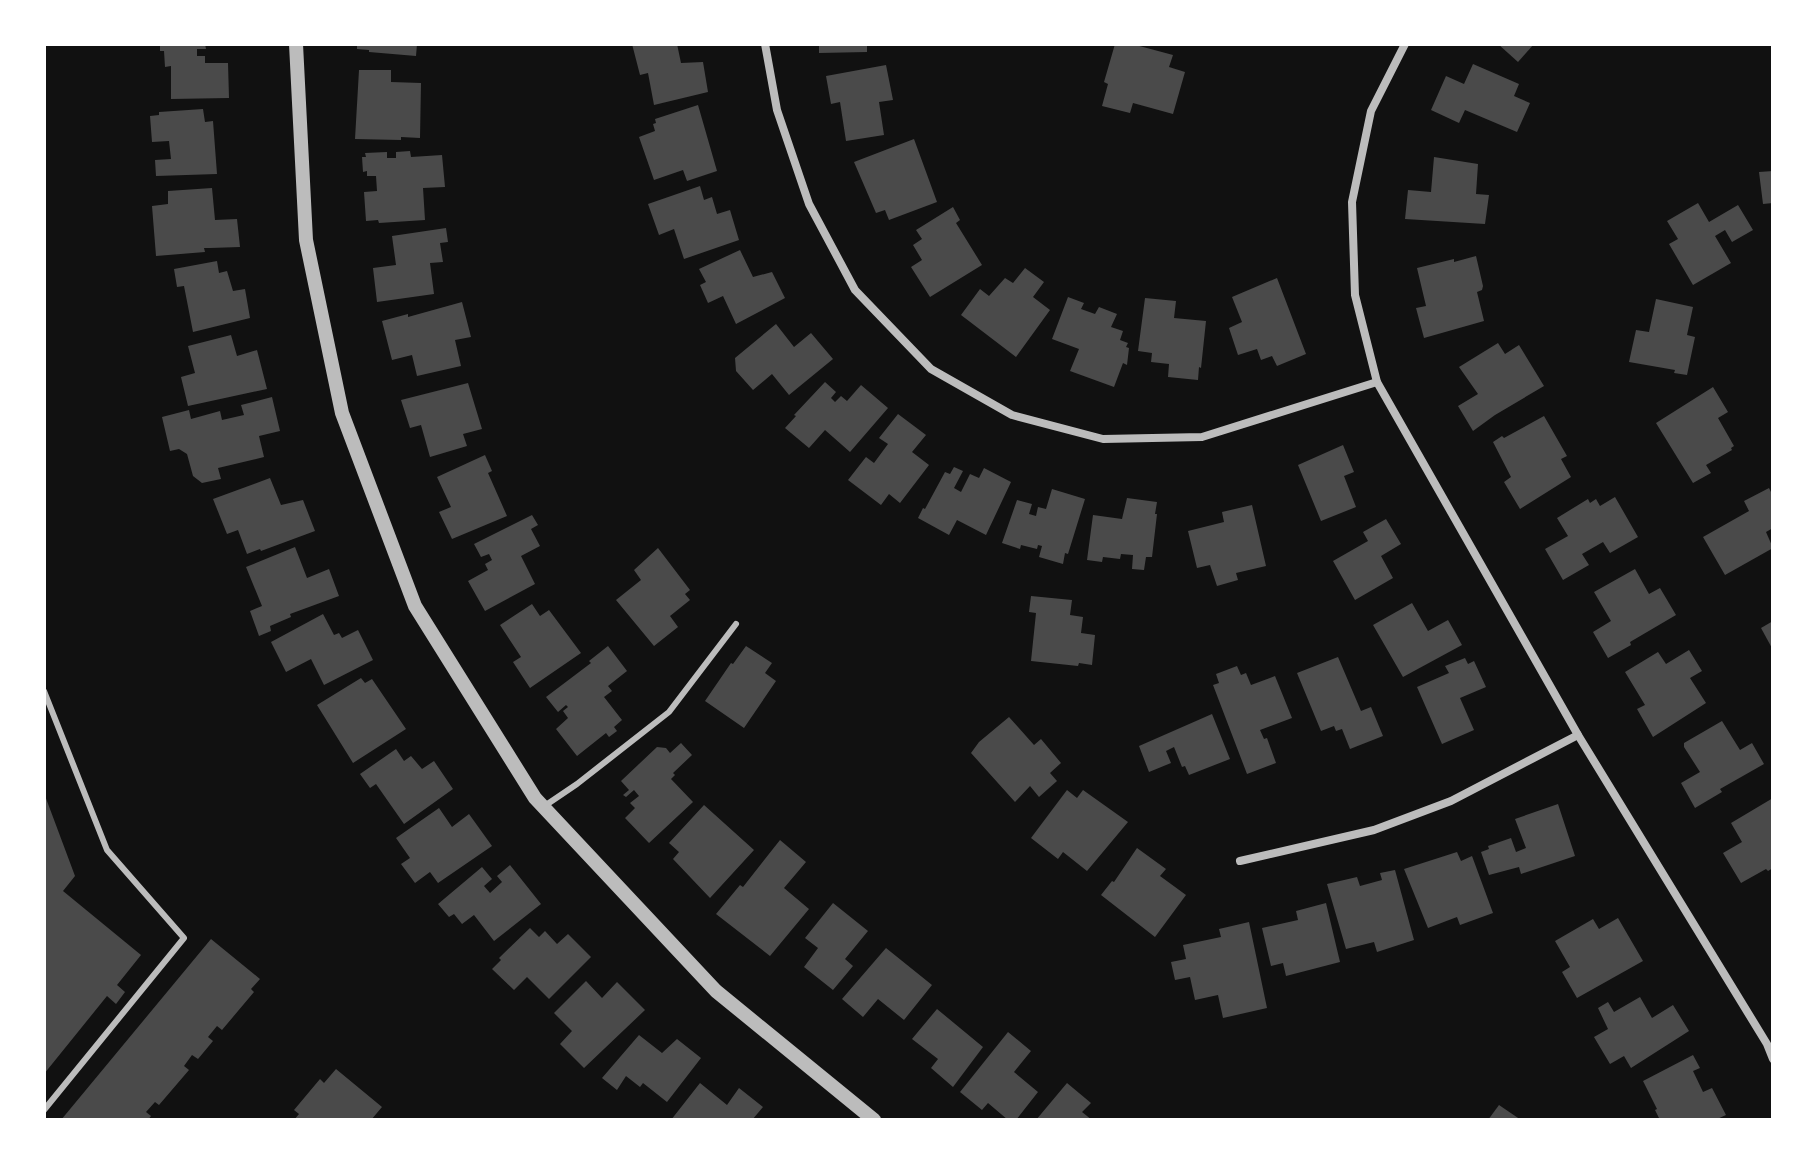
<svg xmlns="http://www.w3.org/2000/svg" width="1817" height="1164" viewBox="0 0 1817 1164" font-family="Merriweather,serif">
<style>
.building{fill:#4a4a4a}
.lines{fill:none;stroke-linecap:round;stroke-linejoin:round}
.service{stroke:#bcbcbc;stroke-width:6}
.minor{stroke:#bcbcbc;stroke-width:8}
.tertiary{stroke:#bcbcbc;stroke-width:14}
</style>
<rect width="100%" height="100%" fill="#111"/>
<g class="building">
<polygon points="160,44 205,44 206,49 197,49 197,56 205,56 205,63 228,63 229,98 171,99 171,66 165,67 164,51 160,51"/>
<polygon points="357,44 417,44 416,56 369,52 369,50 357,49"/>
<polygon points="632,44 677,44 681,63 703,62 708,92 654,105 648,73 640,75"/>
<polygon points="819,44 867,44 867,52 819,53"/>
<polygon points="1115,44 1132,44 1173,55 1169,67 1185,72 1173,114 1133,103 1130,113 1102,106 1108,84 1104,82"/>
<polygon points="1498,44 1534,44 1518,62"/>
<polygon points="1473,64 1519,84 1514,96 1530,103 1517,132 1465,110 1459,123 1431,110 1446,76 1464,84"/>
<polygon points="886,65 893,100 879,102 884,135 846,141 840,102 831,104 826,76"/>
<polygon points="359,70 391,70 391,82 421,83 420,138 401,137 401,140 355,139"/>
<polygon points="698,105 717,171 687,181 683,170 654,180 639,137 655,131 653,124 656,123 655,119"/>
<polygon points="203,109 205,122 213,121 217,174 156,176 155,160 171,159 169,141 152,142 150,116 159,115 159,112"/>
<polygon points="914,139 937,202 889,220 885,210 876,213 854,162"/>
<polygon points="410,151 411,157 442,155 445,187 423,188 425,220 379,223 378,220 366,221 364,192 377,191 376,176 367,176 367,171 363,172 362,157 366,157 365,153 387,152 387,158 396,158 396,152"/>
<polygon points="1434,157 1478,164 1476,194 1489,195 1485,224 1405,219 1408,190 1431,192"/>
<polygon points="1773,171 1773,203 1763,204 1759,172"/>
<polygon points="700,186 704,200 712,197 717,214 730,210 739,240 684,259 674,229 659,235 648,204"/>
<polygon points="212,188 215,220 237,219 240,247 210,248 204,248 205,252 156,256 152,206 168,204 168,191"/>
<polygon points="1698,203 1709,222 1738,205 1753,230 1732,242 1725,230 1715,236 1731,263 1693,285 1669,244 1678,239 1667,221"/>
<polygon points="953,207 960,220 956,223 982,265 930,297 911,267 922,260 913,245 922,239 916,230"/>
<polygon points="446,228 448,242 440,243 443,262 430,263 434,294 377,302 373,268 396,265 392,236"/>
<polygon points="740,250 753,277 772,272 785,298 736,324 723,296 708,303 700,285 706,282 699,269"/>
<polygon points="1476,256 1483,286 1482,290 1477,292 1484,321 1424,338 1416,308 1426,306 1417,268 1454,259 1454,262"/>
<polygon points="217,261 219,273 227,271 233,291 245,289 250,318 193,332 184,286 177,287 174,269"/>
<polygon points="1025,268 1044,282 1033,297 1050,310 1016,357 961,315 980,289 989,296 1005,278 1013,283"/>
<polygon points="1277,278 1306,354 1277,366 1272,356 1261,360 1257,349 1238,355 1229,328 1242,322 1232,297"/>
<polygon points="1068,297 1084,303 1081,309 1095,314 1099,307 1117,314 1111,327 1123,331 1120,340 1128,343 1126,347 1129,348 1127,365 1123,363 1114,387 1070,371 1079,349 1052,339"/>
<polygon points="1145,298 1176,301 1174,318 1206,321 1201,368 1199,367 1198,380 1168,377 1169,364 1151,362 1152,353 1138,351"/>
<polygon points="1656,299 1693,307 1687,335 1695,337 1687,375 1674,373 1675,370 1629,362 1636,330 1649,332"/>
<polygon points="462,302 471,337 455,340 461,366 417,376 412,355 392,360 382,321 408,314 408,317"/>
<polygon points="776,324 794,347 811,333 833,359 789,395 772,374 753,390 736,371 735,358"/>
<polygon points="231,335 237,356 257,350 267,389 188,406 181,377 195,373 188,346"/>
<polygon points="1498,343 1505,354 1519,345 1544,386 1495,415 1473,431 1458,406 1478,394 1459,367"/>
<polygon points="825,382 836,392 831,398 835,402 841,396 847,401 861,385 888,408 850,452 825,430 809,448 785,428 796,416 794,415"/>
<polygon points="468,383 482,429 463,434 467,446 430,457 421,425 410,428 401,400"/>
<polygon points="1713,387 1728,412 1718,418 1734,446 1731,448 1732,450 1706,465 1711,473 1693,483 1656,423"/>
<polygon points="272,397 280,431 259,436 264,457 218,468 221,479 202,483 193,476 187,454 179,449 170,451 162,417 189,410 191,419 220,411 222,420 244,415 241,405"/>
<polygon points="898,414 926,435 912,452 929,465 900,503 889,494 881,505 848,480 866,457 874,463 888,444 879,438"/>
<polygon points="1544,416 1567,456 1561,459 1571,477 1520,509 1504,482 1511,477 1493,442 1502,436 1504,438"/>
<polygon points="1343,445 1354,472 1344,476 1356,507 1321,521 1298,465"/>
<polygon points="485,455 492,471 488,473 507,516 452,539 439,512 451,507 437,477"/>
<polygon points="954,467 963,471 954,488 961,492 970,474 979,478 984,468 1011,482 986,535 957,520 949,535 918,518 923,508 925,509 945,472 950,474"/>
<polygon points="270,478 281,505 303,500 315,531 261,551 260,549 247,554 238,530 227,534 213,499"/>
<polygon points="1769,488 1773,496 1773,528 1766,532 1773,548 1725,575 1703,537 1749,511 1744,501"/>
<polygon points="1052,489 1085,499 1068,554 1065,553 1063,564 1039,557 1042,546 1038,545 1037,549 1021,545 1020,549 1002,543 1017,500 1032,504 1029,514 1036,516 1038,507 1046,509"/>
<polygon points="1615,497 1638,537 1610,553 1603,542 1582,554 1589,565 1563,580 1545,549 1568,536 1557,518 1588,499 1590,503 1596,499 1600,506"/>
<polygon points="1127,498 1157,502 1155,514 1157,514 1152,557 1146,557 1144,570 1132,569 1133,555 1121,554 1120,559 1103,557 1102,562 1087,560 1093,515 1122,519"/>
<polygon points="1252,505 1266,566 1236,573 1238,580 1217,586 1210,565 1197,568 1188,531 1224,522 1222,512"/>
<polygon points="532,515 538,525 531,529 540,546 521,556 535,584 485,611 468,581 488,570 485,564 492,560 489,554 481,557 474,544"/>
<polygon points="1386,519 1401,544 1381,556 1393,578 1355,600 1333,561 1368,541 1363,532"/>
<polygon points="295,547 307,578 329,569 339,596 290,614 291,617 270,626 271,631 259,636 250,611 262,606 246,567"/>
<polygon points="658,548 690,590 685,594 690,600 670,616 678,627 654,646 616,600 641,580 634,570"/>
<polygon points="1635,569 1649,594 1660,588 1676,615 1630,642 1631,645 1608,658 1593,632 1611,621 1594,592"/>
<polygon points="1031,596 1072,600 1070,615 1083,617 1081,633 1095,635 1092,665 1079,663 1078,666 1031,661 1036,613 1029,612"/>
<polygon points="1412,603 1428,631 1448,620 1462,645 1403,677 1373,625"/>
<polygon points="532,604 540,616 549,610 581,653 530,688 513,662 521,657 500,625"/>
<polygon points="323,614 334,635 339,633 342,638 358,630 373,660 324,685 311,659 286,672 271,642"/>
<polygon points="1773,621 1773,650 1761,628"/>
<polygon points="608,646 627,671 608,686 612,691 604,697 622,720 614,727 617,731 609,737 606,733 577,756 556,729 568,718 563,711 568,707 566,705 558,712 546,697 591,663 589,661"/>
<polygon points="746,646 772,663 765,673 776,681 744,728 705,701 731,663 733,664"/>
<polygon points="1689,650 1702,671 1690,678 1706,703 1653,737 1637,709 1645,705 1625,672 1658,652 1666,664"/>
<polygon points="1338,657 1361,711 1371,707 1383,736 1350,749 1342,729 1336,731 1334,726 1321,731 1297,673"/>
<polygon points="1465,658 1468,664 1474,661 1486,687 1460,698 1474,730 1442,744 1417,687 1449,673 1445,666"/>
<polygon points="1237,666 1241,675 1246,673 1251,685 1275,676 1292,718 1260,730 1264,739 1267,738 1276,763 1247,774 1213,685 1219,683 1216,674"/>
<polygon points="361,678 365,683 372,679 406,729 353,763 317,705"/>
<polygon points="1212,714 1230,759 1189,775 1185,766 1182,767 1174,747 1166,751 1171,763 1149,772 1139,746"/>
<polygon points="1009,717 1034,745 1041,739 1061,763 1050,773 1057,781 1039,797 1030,786 1015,802 971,753 979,742"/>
<polygon points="1722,721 1740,750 1752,743 1764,764 1720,789 1722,792 1695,808 1681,783 1700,772 1684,747 1684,743"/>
<polygon points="681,743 692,755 673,773 675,775 671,779 693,802 649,843 625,818 635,808 630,803 639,796 634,790 626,797 623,795 629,790 621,781 657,747 666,748 670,753"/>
<polygon points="396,749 404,761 411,756 422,769 434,761 453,789 404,824 376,784 370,788 360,774"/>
<polygon points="1067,790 1077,798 1083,790 1128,822 1087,871 1063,852 1058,859 1031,838"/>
<polygon points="44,793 75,876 63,891 141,955 117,985 125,992 116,1004 107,996 44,1074"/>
<polygon points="1773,798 1773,868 1768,871 1766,869 1741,883 1723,853 1742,842 1731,823"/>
<polygon points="1558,804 1575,856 1521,874 1519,867 1489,875 1481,852 1489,849 1488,846 1511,838 1516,852 1526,848 1515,819"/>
<polygon points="704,805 754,850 710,898 673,859 679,852 669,843"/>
<polygon points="439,808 452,827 469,814 492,846 438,883 430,872 415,883 401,864 410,858 396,838"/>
<polygon points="780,840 806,862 784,888 809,909 770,956 716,914 740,885 743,887"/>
<polygon points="1137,848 1166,869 1160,876 1186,895 1155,937 1101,895 1112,881 1114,882"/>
<polygon points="1457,852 1461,861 1472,856 1493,913 1460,925 1457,917 1428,928 1404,869"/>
<polygon points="510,865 541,904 494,941 474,915 462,924 454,914 449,917 438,904 482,867 492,879 484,886 490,893 502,882 497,876"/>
<polygon points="1395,870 1414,940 1377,952 1374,942 1346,949 1327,884 1357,877 1360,886 1382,880 1380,873"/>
<polygon points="833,903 868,931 845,959 853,966 833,990 804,967 818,948 805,938"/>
<polygon points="1326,903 1340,962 1286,976 1283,963 1271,966 1262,928 1298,920 1296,911"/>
<polygon points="1618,918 1643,961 1577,998 1562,972 1570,967 1555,941 1593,919 1599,929"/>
<polygon points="1249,922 1267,1008 1223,1018 1218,995 1195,1000 1190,977 1175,980 1171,962 1186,959 1183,945 1221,937 1219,929"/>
<polygon points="530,928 539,937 545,931 557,944 568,934 591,957 549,999 527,977 514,990 492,969 501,960 499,958"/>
<polygon points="211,939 260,979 251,989 254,992 222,1030 217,1026 208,1037 213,1041 198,1059 192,1055 184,1066 189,1070 159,1105 155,1102 146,1112 151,1116 148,1120 61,1120"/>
<polygon points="886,948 932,985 904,1020 878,999 863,1017 842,999"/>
<polygon points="586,981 602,998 617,982 645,1010 584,1068 560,1044 572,1031 554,1013"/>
<polygon points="1640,997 1652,1018 1673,1005 1689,1031 1631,1068 1624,1056 1610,1064 1594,1037 1608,1029 1598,1008 1608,1002 1614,1012"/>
<polygon points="937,1009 983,1047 953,1087 931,1068 938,1059 912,1039"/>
<polygon points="1008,1032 1031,1051 1014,1072 1038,1092 1016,1120 1008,1120 988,1103 982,1110 960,1092"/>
<polygon points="639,1035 662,1053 677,1039 701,1058 667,1102 643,1083 640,1087 626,1076 617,1090 602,1078"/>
<polygon points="1693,1055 1700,1068 1693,1071 1703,1092 1712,1088 1726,1115 1715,1120 1660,1120 1655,1110 1657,1109 1643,1081"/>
<polygon points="336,1069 382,1107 371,1120 294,1120 299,1114 294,1110 320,1079 324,1083"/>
<polygon points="700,1083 727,1105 739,1088 763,1107 752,1120 671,1120"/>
<polygon points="1067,1083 1091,1103 1082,1112 1092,1120 1036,1120"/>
<polygon points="1499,1105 1521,1120 1488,1120"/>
</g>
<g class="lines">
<g class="service">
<polyline points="44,691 107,850 184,938 44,1110"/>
<polyline points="543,807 577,784 669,712 736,624"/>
</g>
<g class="minor">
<polyline points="765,44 777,110 809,204 855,290 931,369 1012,415 1103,439 1202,437 1377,382"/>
<polyline points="1405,44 1371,111 1352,202 1355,295 1377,382 1578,735 1767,1044 1773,1059"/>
<polyline points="1240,861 1374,830 1451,801 1578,735"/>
</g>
<polyline class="tertiary" points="296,44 306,240 342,413 415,606 535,798 716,991 874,1120"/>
</g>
<rect width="1817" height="1164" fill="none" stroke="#ffffff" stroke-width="92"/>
</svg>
